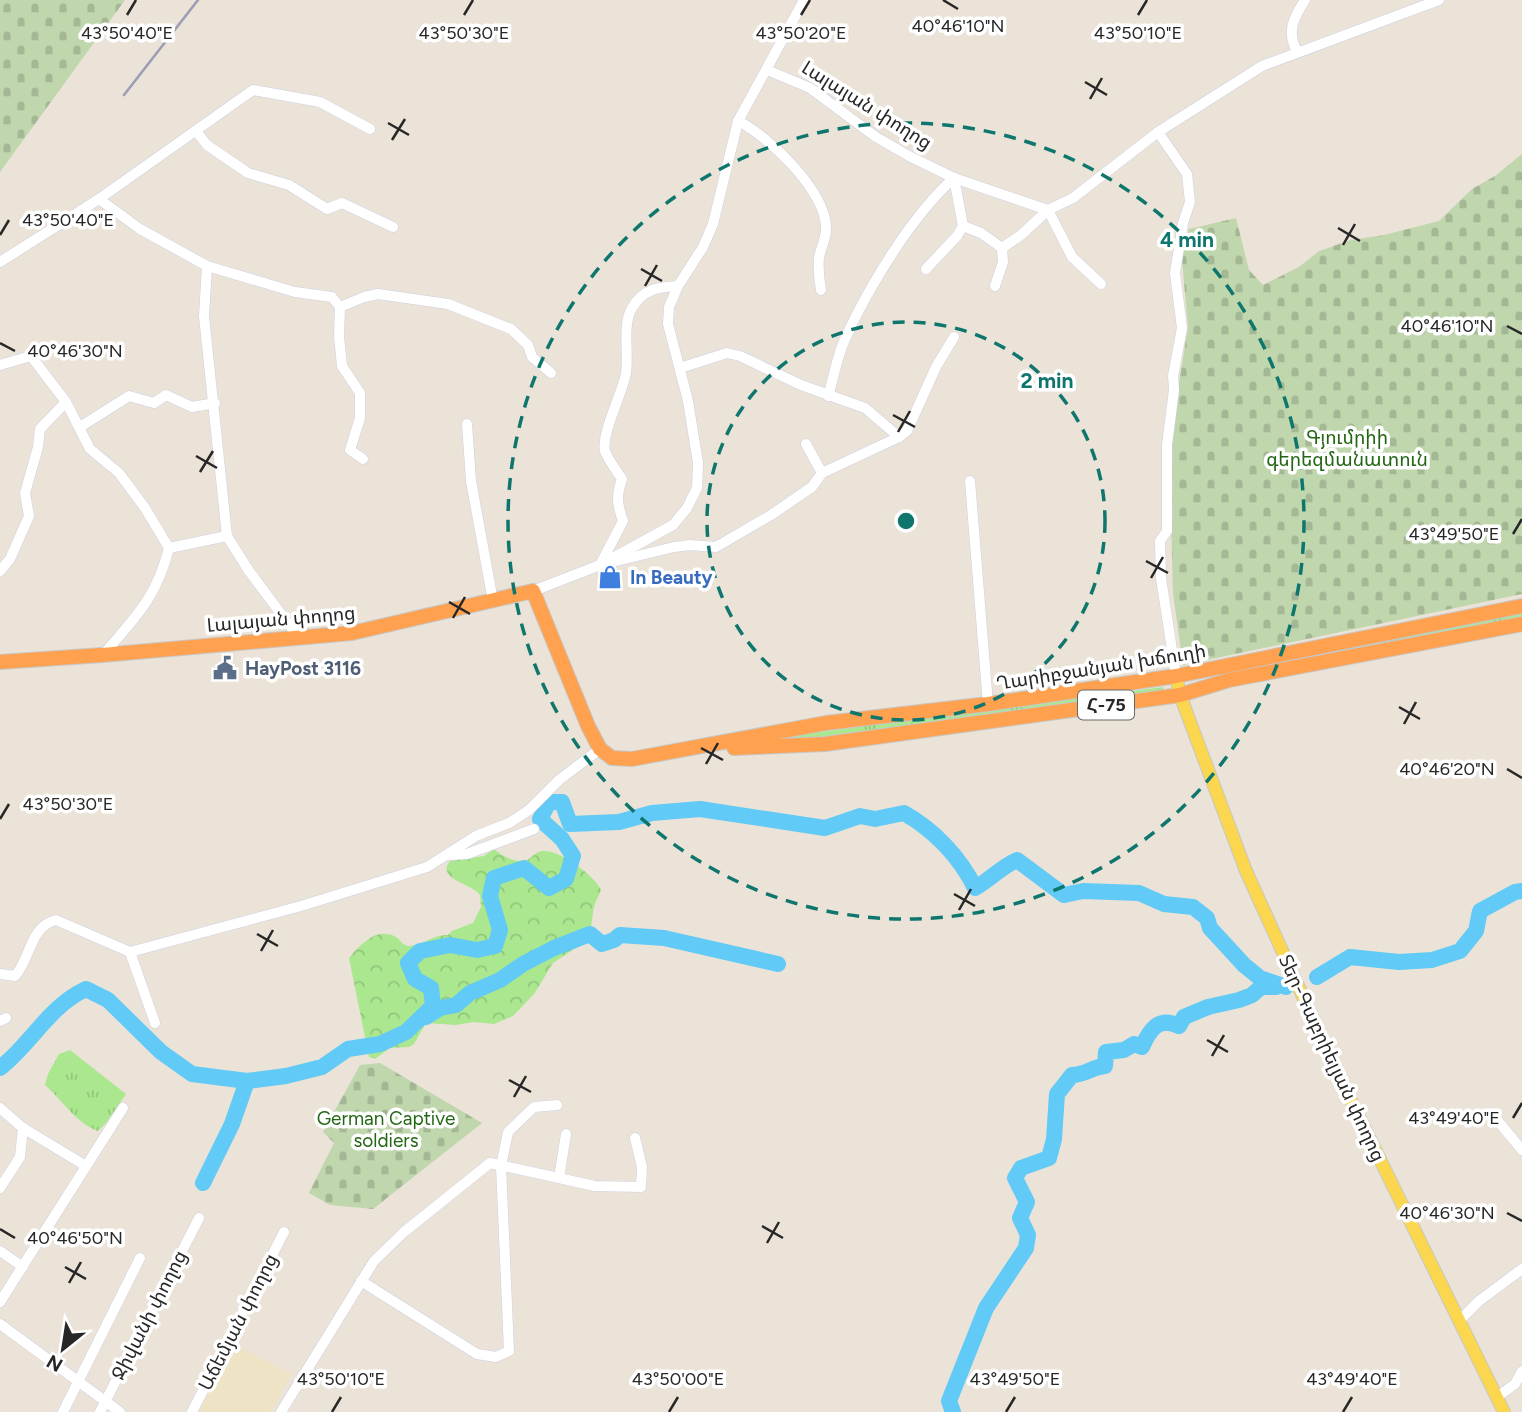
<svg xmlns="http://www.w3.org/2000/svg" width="1522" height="1412" viewBox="0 0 1522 1412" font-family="Figtree,'Noto Sans Armenian',sans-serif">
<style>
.education{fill:#efe3c5}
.grass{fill:url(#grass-tufts)}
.forest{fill:url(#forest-crowns)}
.cemetery{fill:url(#cemetery-stones)}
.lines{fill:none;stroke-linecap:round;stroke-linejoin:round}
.river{stroke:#61caf6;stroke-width:16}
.minor-casing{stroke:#cdd0e2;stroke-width:11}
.major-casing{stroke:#c7c7c7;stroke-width:14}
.highway-casing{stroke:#c7c7c7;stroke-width:16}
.minor{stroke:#fff;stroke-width:10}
.major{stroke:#fad74e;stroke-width:12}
.highway{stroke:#ffa14f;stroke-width:14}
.rail{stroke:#9a9db3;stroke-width:2.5}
.ticks{fill:none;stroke:#272727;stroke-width:2.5}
.ring{fill:none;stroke:#0f766e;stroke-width:3.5;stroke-dasharray:12 9}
.labels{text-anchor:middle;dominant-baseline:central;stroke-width:7;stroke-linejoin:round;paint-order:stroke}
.shield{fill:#fff;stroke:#686868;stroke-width:2}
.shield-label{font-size:18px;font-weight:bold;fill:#272727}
.street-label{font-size:19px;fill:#272727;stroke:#fff}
.park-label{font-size:19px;fill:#236714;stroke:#fff}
.shop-label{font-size:19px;font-weight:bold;fill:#366cbe;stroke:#fff;text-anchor:start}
.service-label{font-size:19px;font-weight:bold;fill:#4e5e75;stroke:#fff;text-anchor:start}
.ticks-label{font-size:18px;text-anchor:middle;fill:#272727;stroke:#fff;stroke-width:7;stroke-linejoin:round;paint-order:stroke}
.centre{fill:#0f766e;stroke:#fff;stroke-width:3.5}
.ring-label{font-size:21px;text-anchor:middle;font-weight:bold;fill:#0f766e;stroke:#fff;stroke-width:7;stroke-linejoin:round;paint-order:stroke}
</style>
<defs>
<pattern id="grass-tufts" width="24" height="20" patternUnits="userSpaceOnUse" patternTransform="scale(1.75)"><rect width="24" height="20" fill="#aae78f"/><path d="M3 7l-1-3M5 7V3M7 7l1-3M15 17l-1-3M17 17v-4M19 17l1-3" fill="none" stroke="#92c67b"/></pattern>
<pattern id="forest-crowns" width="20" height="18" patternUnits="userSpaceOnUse" patternTransform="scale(1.75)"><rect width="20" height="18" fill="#aae78f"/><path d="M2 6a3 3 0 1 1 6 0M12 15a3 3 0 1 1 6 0" fill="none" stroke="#92c67b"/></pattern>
<pattern id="cemetery-stones" width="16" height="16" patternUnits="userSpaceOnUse" patternTransform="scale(1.75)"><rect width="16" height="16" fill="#c0d6ad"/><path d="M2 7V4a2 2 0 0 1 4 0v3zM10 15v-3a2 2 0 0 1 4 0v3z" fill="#a5b895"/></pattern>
</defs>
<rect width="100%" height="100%" fill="#ebe3d7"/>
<polygon class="education" points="234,1344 291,1374 271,1412 198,1412"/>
<g class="grass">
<polygon points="1522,611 1522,617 1226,676 1223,671"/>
<polygon points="1163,687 1164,692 790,741 789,736"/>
<path d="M70 1050 126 1094 106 1123 98 1131C76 1123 63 1101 45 1085L48 1074 59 1054Z"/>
</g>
<path class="forest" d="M494 849C503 857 519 865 529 859 534 855 537 851 544 851 561 851 594 875 601 890L594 906 590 934 580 945 553 963 534 994 513 1016 494 1024 474 1022 456 1025 426 1023 414 1044 409 1047 390 1048 375 1059 369 1057 349 958C360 945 377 926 396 937 401 940 402 946 410 946 423 945 434 934 448 935L452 931 473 923 481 907 480 895C472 883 435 879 450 861L484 856Z"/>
<g class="cemetery">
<polygon points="0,0 125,0 0,172"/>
<polygon points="1522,154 1522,594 1183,665 1173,593 1169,446 1188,327 1182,260 1189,229 1236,218 1249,270 1263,285 1299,267 1319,251 1351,240 1384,235 1439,221 1472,189 1495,176"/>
<polygon points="380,1063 482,1123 373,1209 330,1205 309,1193 334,1143 323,1132 360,1065"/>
</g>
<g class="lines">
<g class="river">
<polyline points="1317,977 1350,957 1399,962 1432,960 1460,951 1476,931 1480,911 1515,892 1522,891"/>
<polyline points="426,1017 440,1008 456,1005 470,993 500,980 523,964 554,948 590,934 602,944 614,940 620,935 664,938 778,964"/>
<path d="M0 1068C31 1044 49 1006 86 989L108 1000 161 1052 192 1074 247 1081 286 1076 322 1067 348 1049 380 1044 406 1032 433 1006 431 988 415 979 408 963 420 951 450 945 477 950 495 946 500 930 490 896 494 878 524 868 549 888 566 879 573 856 562 839 540 819 549 802H562L570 824 619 822 652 813 700 809 825 828 860 816 875 819 904 813C934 830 960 857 975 888 991 879 1001 867 1017 860L1064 895 1083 891 1139 893 1164 904 1193 907 1207 918 1210 928 1244 965 1260 978 1286 987"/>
<polyline points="203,1183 232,1124 247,1081"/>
<path d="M953 1412 949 1401 986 1308 1026 1248 1028 1235 1020 1218 1027 1202 1015 1178 1021 1168 1049 1158 1054 1139 1057 1094 1072 1075C1085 1075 1092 1067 1105 1066L1106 1052 1124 1050 1134 1044 1142 1047C1150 1029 1159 1016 1179 1026L1184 1017 1208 1007 1239 1000 1252 995 1261 987H1276"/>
</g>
<g class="minor-casing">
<g id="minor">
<path d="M1297 51C1286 32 1294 17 1305 0"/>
<polyline points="767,70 810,88 876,137 909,156 954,178 1048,210 1073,198 1158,132 1262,66 1439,0"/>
<path d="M738 121C770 137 828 193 826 231 825 240 821 249 819 257 818 268 819 279 821 290"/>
<polyline points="196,131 207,145 248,173 289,185 327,209 342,203 393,227"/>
<polyline points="1158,132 1187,174 1190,202 1183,223 1175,273 1182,328 1173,376 1174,390 1167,445 1167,531 1160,541 1161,578 1176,676"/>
<polyline points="954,178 963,226 981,233 1002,248 1003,262 995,286"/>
<polyline points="99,199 140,229 207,266 295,292 332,297 340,307 339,336 342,366 360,393 360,418 350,450 363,459"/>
<polyline points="1002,248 1021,235 1048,210 1072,257 1101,284"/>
<polyline points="0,262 99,199 253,90 320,102 370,129"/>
<polyline points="207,266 204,316 227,536 249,571 299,638"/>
<polyline points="926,269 957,236 963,226"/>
<path d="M678 286C658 287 643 289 632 308 622 324 629 354 626 373 623 392 601 433 605 451 608 460 617 471 622 479 616 496 617 504 623 521L600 565 674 547 690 545 716 547 771 515 812 487 822 473 899 437 907 431 936 367 954 337"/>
<polyline points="340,307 364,297 378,294 448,304 511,329 528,345 532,357 551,373"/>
<path d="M0 365 31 356 66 402 90 449 119 473 145 508 169 548C156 599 136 616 103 655"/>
<polyline points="680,368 727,353 740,356 801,385 865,408 899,437"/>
<path d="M828 396C834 377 837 356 845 339 868 288 912 215 954 178"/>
<polyline points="467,424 471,481 493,601"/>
<polyline points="80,427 129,396 154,403 166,395 192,407 215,403"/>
<polyline points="806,444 822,473"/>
<polyline points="970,481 988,704"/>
<polyline points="169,548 227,536"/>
<polyline points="0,571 10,559 29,516 25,493 38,447 40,429 66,402"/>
<polyline points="533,591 600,565 673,525 687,508 697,488 698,463 688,401 668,324 669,307 678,286 703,247 713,224 738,121 804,0"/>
<polyline points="450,855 467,854 534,829"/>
<polyline points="130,952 155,1023"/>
<path d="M0 974 15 976C31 958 30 926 56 920L130 952 301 906 427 867 476 836 509 823 529 810 559 780 600 749"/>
<polyline points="0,1021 6,1018"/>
<polyline points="0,1108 23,1128 86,1166"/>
<polyline points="1498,1121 1522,1150"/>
<polyline points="559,1178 566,1134"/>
<polyline points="0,1188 20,1157 23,1128"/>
<polyline points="0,1251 23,1267"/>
<polyline points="361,1281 477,1354 496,1357 509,1351 501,1166 508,1132 534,1107 557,1105"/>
<polyline points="0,1302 123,1108"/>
<polyline points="1459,1321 1479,1301 1522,1269"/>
<polyline points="0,1324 120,1412"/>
<polyline points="1497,1397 1515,1384 1522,1371"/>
<polyline points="63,1412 140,1258"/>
<polyline points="100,1412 199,1218"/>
<polyline points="192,1412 284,1232"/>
<polyline points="281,1412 374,1261 404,1232 490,1163 595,1186 641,1187 642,1167 635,1138"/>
</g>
</g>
<g class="major-casing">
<polyline id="major" points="1176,676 1180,695 1246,871 1338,1074 1504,1412"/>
</g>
<g class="highway-casing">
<g id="highway">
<polyline points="0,662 102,655 352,633 533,591 588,726 600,749 612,758 632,759 826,723 988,704 1176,676 1522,606"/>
<polyline points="734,748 825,744 1180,695 1229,680 1522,624"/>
</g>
</g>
<use href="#minor" class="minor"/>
<use href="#major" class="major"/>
<use href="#highway" class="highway"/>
<polyline class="rail" points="124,95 198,0"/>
</g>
<path class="ticks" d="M943 0 958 9M127 15 136 0M464 15 473 0M801 15 810 0M1138 15 1147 0M1085 82 1107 95M1090 99 1102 78M388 123 409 135M392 140 405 119M1338 228 1360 241M0 235 9 220M1343 245 1355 224M641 269 662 281M645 286 657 265M1507 326 1522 334M0 343 15 351M893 415 915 427M898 432 910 411M196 456 217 468M200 472 213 451M1513 534 1522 519M1146 561 1168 573M1151 578 1163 557M449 602 470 614M453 618 465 597M1399 707 1420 719M1404 724 1416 702M701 748 723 760M706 764 718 743M1507 769 1522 778M0 819 9 804M954 894 975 906M959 910 971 889M257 934 278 946M261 951 273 930M1207 1040 1228 1052M1212 1056 1224 1035M509 1080 531 1092M514 1097 526 1076M1513 1118 1522 1103M1507 1213 1522 1221M762 1226 783 1238M0 1229 15 1238M767 1243 779 1222M65 1267 86 1279M69 1283 81 1262M332 1412 341 1397M669 1412 678 1397M1006 1412 1015 1397M1343 1412 1352 1397"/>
<g class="ring">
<circle cx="906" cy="521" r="199"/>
<circle cx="906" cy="521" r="398"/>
</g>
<defs>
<g id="shop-bare" transform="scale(1.89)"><path d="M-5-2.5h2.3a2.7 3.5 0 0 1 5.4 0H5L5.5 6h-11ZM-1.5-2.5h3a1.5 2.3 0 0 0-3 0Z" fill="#3f7fe0" stroke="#fff" stroke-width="2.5" paint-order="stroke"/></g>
<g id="civic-bare" transform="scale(1.89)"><path d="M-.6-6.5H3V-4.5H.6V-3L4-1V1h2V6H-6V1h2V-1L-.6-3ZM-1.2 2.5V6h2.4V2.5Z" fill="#5c6f8a" stroke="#fff" stroke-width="2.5" paint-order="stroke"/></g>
</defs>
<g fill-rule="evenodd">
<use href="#shop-bare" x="610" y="577"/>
<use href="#civic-bare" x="225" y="668"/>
</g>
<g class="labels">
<rect class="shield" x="1078" y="690.5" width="56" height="29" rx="5"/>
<g class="shield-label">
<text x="1106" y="705">Հ-75</text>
</g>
<g class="street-label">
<text transform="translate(867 105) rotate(32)">Լալայան փողոց</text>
<text transform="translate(281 619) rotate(-5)">Լալայան փողոց</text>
<text transform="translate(1101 667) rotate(-9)">Ղարիբջանյան խճուղի</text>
<text transform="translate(1332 1058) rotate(65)">Տեր-Գաբրիելյան փողոց</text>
<text transform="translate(149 1315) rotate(-63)">Ջիվանի փողոց</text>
<text transform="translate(238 1322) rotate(-63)">Աճեմյան փողոց</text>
</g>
<g class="park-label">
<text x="1347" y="437">Գյումրիի<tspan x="1347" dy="22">գերեզմանատուն</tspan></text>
<text x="386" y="1118">German Captive<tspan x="386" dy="22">soldiers</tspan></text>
</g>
<g class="shop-label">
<text x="630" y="577">In Beauty</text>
</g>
<g class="service-label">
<text x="245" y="668">HayPost 3116</text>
</g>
</g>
<g class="ticks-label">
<text x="958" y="32">40°46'10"N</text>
<text x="127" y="39">43°50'40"E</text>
<text x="464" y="39">43°50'30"E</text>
<text x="801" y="39">43°50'20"E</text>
<text x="1138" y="39">43°50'10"E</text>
<text x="68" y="226">43°50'40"E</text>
<text x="1447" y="332">40°46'10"N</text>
<text x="75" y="357">40°46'30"N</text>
<text x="1454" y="540">43°49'50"E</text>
<text x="1447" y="775">40°46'20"N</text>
<text x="68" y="810">43°50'30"E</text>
<text x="1454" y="1124">43°49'40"E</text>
<text x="1447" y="1219">40°46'30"N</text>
<text x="75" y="1244">40°46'50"N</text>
<text x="341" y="1385">43°50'10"E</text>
<text x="678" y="1385">43°50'00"E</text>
<text x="1015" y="1385">43°49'50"E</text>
<text x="1352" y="1385">43°49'40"E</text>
</g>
<circle cx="906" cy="521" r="10" class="centre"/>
<g class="ring-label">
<text x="1187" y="247">4 min</text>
<text x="1047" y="388">2 min</text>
</g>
<g transform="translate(63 1349) rotate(210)" stroke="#ffffff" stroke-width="5" paint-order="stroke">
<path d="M0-5L12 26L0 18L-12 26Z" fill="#272727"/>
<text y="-10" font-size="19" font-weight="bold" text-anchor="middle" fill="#272727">N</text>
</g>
</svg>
